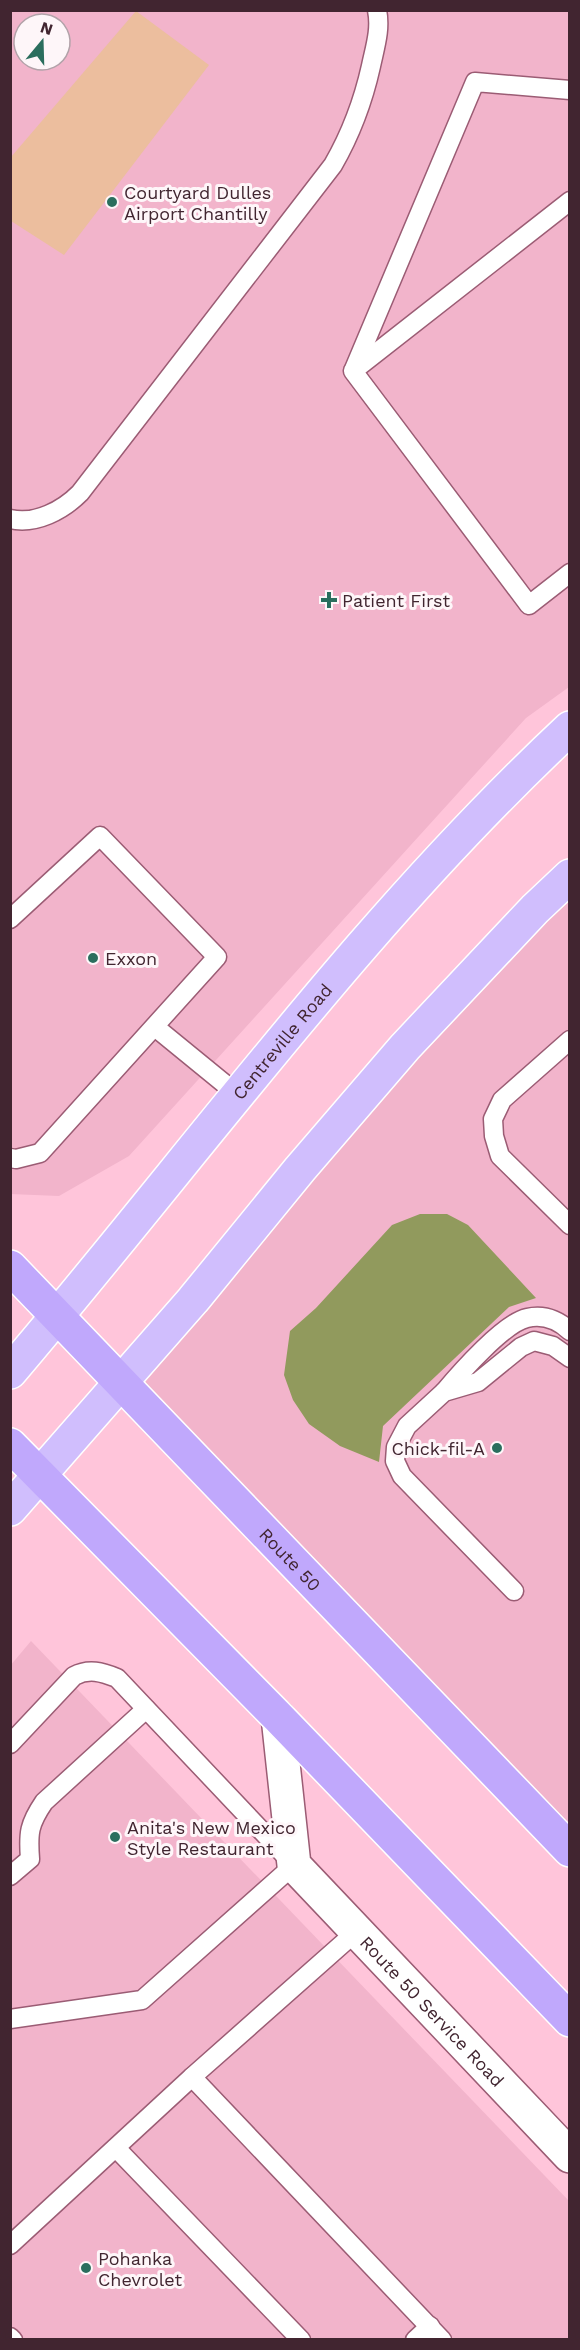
<svg xmlns="http://www.w3.org/2000/svg" width="580" height="2350" viewBox="0 0 580 2350" font-family="'Work Sans',sans-serif">
<style>
.built{fill:#f2b4cb;fill-rule:evenodd}
.green{fill:#ecbe9e}
.water{fill:#919a5d}
.lines{fill:none;stroke-linecap:round;stroke-linejoin:round}
.service-casing{stroke:#9b5c74;stroke-width:21}
.minor-casing{stroke:#9b5c74;stroke-width:36}
.primary-casing{stroke:#fff;stroke-width:36}
.trunk-casing{stroke:#fff;stroke-width:36}
.service{stroke:#fff;stroke-width:18}
.minor{stroke:#fff;stroke-width:33}
.primary{stroke:#d0befd;stroke-width:33}
.trunk{stroke:#c0a8fc;stroke-width:33}
.poi-dot{fill:#2b6e5e;stroke:#fef6f9;stroke-width:2}
.labels{text-anchor:middle;dominant-baseline:central;stroke-width:6;stroke-linejoin:round;paint-order:stroke}
.poi-label{font-size:18px;fill:#412530;stroke:#fef6f9;text-anchor:start}
.street-label{font-size:18px;fill:#412530;stroke:#fef6f9}
</style>
<rect width="100%" height="100%" fill="#ffc5da"/>
<g class="built">
<path d="M10 11H570L569 687 526 718 129 1156 59 1196 10 1194ZM24 24H60V60H24Z"/>
<polygon points="569,896 569,1851 122,1382 300,1169"/>
<polygon points="31,1641 569,2201 570,2339 11,2340 10,1666"/>
</g>
<polygon class="green" points="136,11 209,65 64,255 11,221 11,157"/>
<polygon class="water" points="420,1214 447,1214 468,1225 536,1298 509,1307 383,1426 379,1462 340,1446 309,1424 293,1400 284,1375 290,1331 316,1308 392,1225"/>
<g class="lines">
<g class="service-casing">
<g id="service">
<polyline points="570,201 353,371 529,605 570,573"/>
<polyline points="354,369 475,82 570,90"/>
<path d="M10 519C36 525 63 510 80 493L333 165C352 132 363 102 371 66 375 47 381 29 377 10"/>
<polyline points="10,919 100,836 217,957 40,1153 16,1159 10,1158"/>
<polyline points="155,1027 237,1094"/>
<polyline points="570,1040 502,1100 493,1119 494,1136 500,1156 570,1225"/>
<path d="M444 1392C460 1373 504 1323 527 1318 544 1314 558 1320 570 1331"/>
<polyline points="514,1591 402,1476 395,1461 396,1447 407,1426 444,1392 478,1382 521,1347 534,1341 553,1346 570,1358"/>
<path d="M10 1744 74 1676C89 1668 102 1672 117 1678L294 1865 142 2000 10 2019"/>
<path d="M10 1876 30 1859C28 1833 29 1824 44 1802L146 1709"/>
<polyline points="357,1931 192,2077 442,2340"/>
<polyline points="116,2148 301,2340"/>
<polyline points="10,2245 192,2077"/>
<polyline points="10,2337 13,2340"/>
<polyline points="415,2340 430,2326"/>
</g>
</g>
<g class="minor-casing">
<g id="minor">
<path id="s1" d="M278 1717 294 1865 570 2156"/>
</g>
</g>
<g class="primary-casing">
<g id="primary">
<path id="s2" d="M10 1372C195 1155 361 923 570 728"/>
<polyline points="10,1509 193,1300 300,1169 405,1047 535,909 570,876"/>
</g>
</g>
<g class="trunk-casing">
<g id="trunk">
<path id="s3" d="M10 1267 570 1850"/>
<polyline points="10,1445 278,1717 570,2020"/>
</g>
</g>
<use href="#service" class="service"/>
<use href="#minor" class="minor"/>
<use href="#primary" class="primary"/>
<use href="#trunk" class="trunk"/>
</g>
<g class="poi-dot">
<circle cx="112" cy="202" r="6"/>
<path d="M326 591h6v6h6v6h-6v6h-6v-6h-6v-6h6z"/>
<circle cx="93" cy="958" r="6"/>
<circle cx="497" cy="1448" r="6"/>
<circle cx="115" cy="1837" r="6"/>
<circle cx="86" cy="2268" r="6"/>
</g>
<g class="labels">
<g class="poi-label">
<text x="124" y="192">Courtyard Dulles<tspan x="124" dy="21">Airport Chantilly</tspan></text>
<text x="342" y="600">Patient First</text>
<text x="105" y="958">Exxon</text>
<text x="485" y="1448" text-anchor="end">Chick-fil-A</text>
<text x="127" y="1827">Anita's New Mexico<tspan x="127" dy="21">Style Restaurant</tspan></text>
<text x="98" y="2258">Pohanka<tspan x="98" dy="21">Chevrolet</tspan></text>
</g>
<g class="street-label">
<text stroke="none"><textPath href="#s2" startOffset="428">Centreville Road</textPath></text>
<text stroke="none"><textPath href="#s3" startOffset="405">Route 50</textPath></text>
<text stroke="none"><textPath href="#s1" startOffset="350">Route 50 Service Road</textPath></text>
</g>
</g>
<rect width="580" height="2350" fill="none" stroke="#412530" stroke-width="24"/>
<g transform="translate(42 42) rotate(19)"><circle r="28" fill="#fef6f9" stroke="#b2a2a9" stroke-width="1.5"/>
<path d="M0-4.5L10 22L0 15L-10 22Z" fill="#2b6e5e"/>
<text y="-9" font-size="16" font-weight="bold" text-anchor="middle" fill="#412530">N</text>
</g>
</svg>
